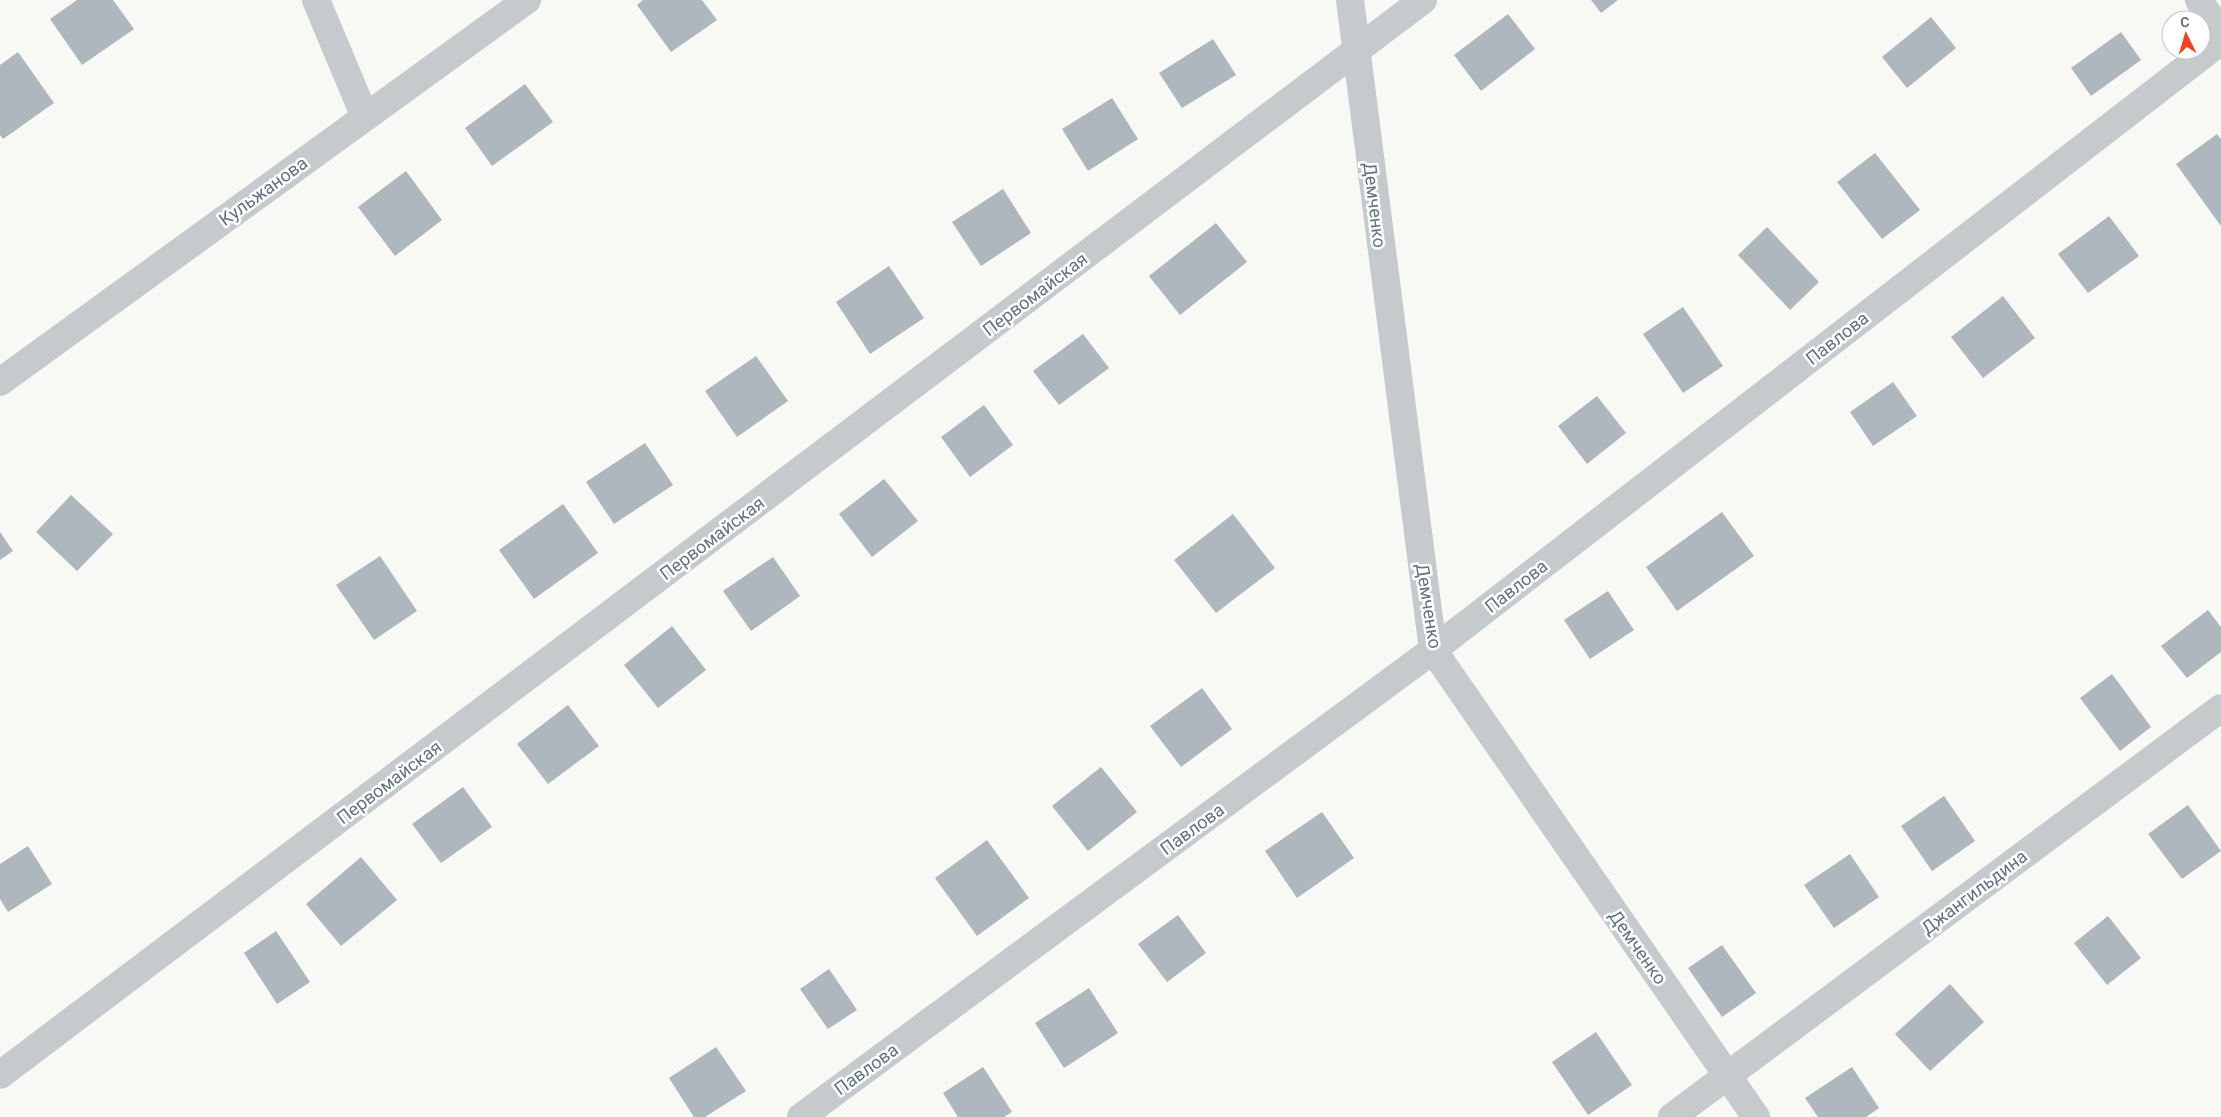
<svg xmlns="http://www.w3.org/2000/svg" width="2221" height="1117" viewBox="0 0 2221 1117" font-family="Roboto,sans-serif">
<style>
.building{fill:#aeb7bd}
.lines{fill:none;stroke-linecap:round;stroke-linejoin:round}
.minor{stroke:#c5cacd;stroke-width:28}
.tertiary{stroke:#c5cacd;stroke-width:28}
.labels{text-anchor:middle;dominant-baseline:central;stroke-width:5;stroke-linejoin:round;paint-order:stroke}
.street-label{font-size:18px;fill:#607583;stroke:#fff}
</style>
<rect width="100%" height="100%" fill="#f8f8f5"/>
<g class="building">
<polygon points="77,0 113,0 134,29 82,65 50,19"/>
<polygon points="643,0 702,0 717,20 671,52 637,5"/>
<polygon points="1591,0 1618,0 1601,13"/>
<polygon points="1508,14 1535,49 1481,91 1454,55"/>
<polygon points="1931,17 1956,48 1907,88 1882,57"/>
<polygon points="2121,32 2141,60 2091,96 2071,68"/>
<polygon points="1213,39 1236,75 1182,108 1159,73"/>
<polygon points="18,52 54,103 3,139 0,135 0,65"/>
<polygon points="525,84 553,122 492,166 465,128"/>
<polygon points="1112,98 1138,139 1088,171 1062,129"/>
<polygon points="2217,134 2221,139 2221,226 2176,164"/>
<polygon points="1875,153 1920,210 1882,239 1837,182"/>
<polygon points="406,171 442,220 395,256 358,207"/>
<polygon points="1003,189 1031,233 981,266 952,222"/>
<polygon points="2109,216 2139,256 2088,293 2058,254"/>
<polygon points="1216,223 1247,262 1180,315 1149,276"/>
<polygon points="1767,227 1819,282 1790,310 1738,255"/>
<polygon points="889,266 924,318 870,354 836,302"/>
<polygon points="2003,296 2035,338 1983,378 1951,337"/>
<polygon points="1683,307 1723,366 1683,393 1643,334"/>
<polygon points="1083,334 1109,368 1059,405 1033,371"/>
<polygon points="756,356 788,401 737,437 705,391"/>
<polygon points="1893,382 1917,416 1873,446 1850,412"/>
<polygon points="1597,396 1626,433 1587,464 1558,426"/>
<polygon points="984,405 1013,445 970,477 941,437"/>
<polygon points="645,443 673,485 614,524 586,482"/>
<polygon points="884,479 918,521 872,557 839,514"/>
<polygon points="71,495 113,534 77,571 36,532"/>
<polygon points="563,504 598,553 534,599 499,550"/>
<polygon points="1722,512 1754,556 1677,611 1646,567"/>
<polygon points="1233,514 1275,568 1216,613 1174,560"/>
<polygon points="0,532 13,551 0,560"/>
<polygon points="380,556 417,611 374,640 336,585"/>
<polygon points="773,557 800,596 751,631 723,591"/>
<polygon points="1608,591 1634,630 1590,659 1564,620"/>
<polygon points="2208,610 2221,627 2221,652 2187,678 2161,646"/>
<polygon points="672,626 706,670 658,708 624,665"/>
<polygon points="2112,674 2151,727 2120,751 2080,698"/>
<polygon points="1202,688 1232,729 1181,767 1150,726"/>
<polygon points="568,705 599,746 548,784 517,744"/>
<polygon points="1101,767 1137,812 1088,851 1052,806"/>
<polygon points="463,787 492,827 441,863 412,824"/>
<polygon points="1944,796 1975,841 1932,871 1901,826"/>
<polygon points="2188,805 2221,851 2182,879 2148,834"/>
<polygon points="1322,812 1354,858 1297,898 1265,851"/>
<polygon points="987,840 1029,898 977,936 935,878"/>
<polygon points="28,846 52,884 8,912 0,899 0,864"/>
<polygon points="1850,854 1879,897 1834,928 1804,885"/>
<polygon points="361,857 397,900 341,946 306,904"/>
<polygon points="1178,915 1206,953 1167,982 1138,944"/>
<polygon points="2108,916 2141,958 2107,985 2074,943"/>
<polygon points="276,931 310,982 277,1004 244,953"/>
<polygon points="1722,945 1756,993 1722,1017 1688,968"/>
<polygon points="829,969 857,1010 828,1029 800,989"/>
<polygon points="1950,984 1984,1022 1930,1071 1895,1034"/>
<polygon points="1089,988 1118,1033 1064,1068 1035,1023"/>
<polygon points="1596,1032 1632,1085 1588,1115 1552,1062"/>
<polygon points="716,1047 746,1091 705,1117 694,1117 669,1078"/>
<polygon points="983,1067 1012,1112 1004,1117 958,1117 943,1093"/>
<polygon points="1852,1067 1879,1108 1866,1117 1818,1117 1805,1098"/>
</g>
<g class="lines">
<g class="minor">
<polyline points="316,0 365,117"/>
<polyline points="2199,0 2221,33"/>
<polyline points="0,382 527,0"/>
<polyline points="0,1075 1423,0"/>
<polyline points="801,1117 1433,650 2221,41"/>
<polyline points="1672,1117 2221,708"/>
</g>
<polyline class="tertiary" points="1350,0 1433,650 1756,1117"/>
</g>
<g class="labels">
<g class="street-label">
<text transform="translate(263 191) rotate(-36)">Кульжанова</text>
<text transform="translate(1375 205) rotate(83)">Демченко</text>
<text transform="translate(1035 294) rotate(-37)">Первомайская</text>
<text transform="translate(1837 338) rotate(-38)">Павлова</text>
<text transform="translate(712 538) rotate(-37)">Первомайская</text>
<text transform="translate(1516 586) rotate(-38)">Павлова</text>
<text transform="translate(1429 606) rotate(81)">Демченко</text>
<text transform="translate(389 782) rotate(-37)">Первомайская</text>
<text transform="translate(1192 829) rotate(-36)">Павлова</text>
<text transform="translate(1974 892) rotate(-37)">Джангильдина</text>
<text transform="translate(1638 947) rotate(55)">Демченко</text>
<text transform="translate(866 1069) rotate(-36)">Павлова</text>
</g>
</g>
<g transform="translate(2186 35) rotate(355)"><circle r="24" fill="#ffffff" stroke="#bfc8cd"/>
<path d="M0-4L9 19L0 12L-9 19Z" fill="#f2411b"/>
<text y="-8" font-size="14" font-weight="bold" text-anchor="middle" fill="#607583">С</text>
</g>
</svg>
